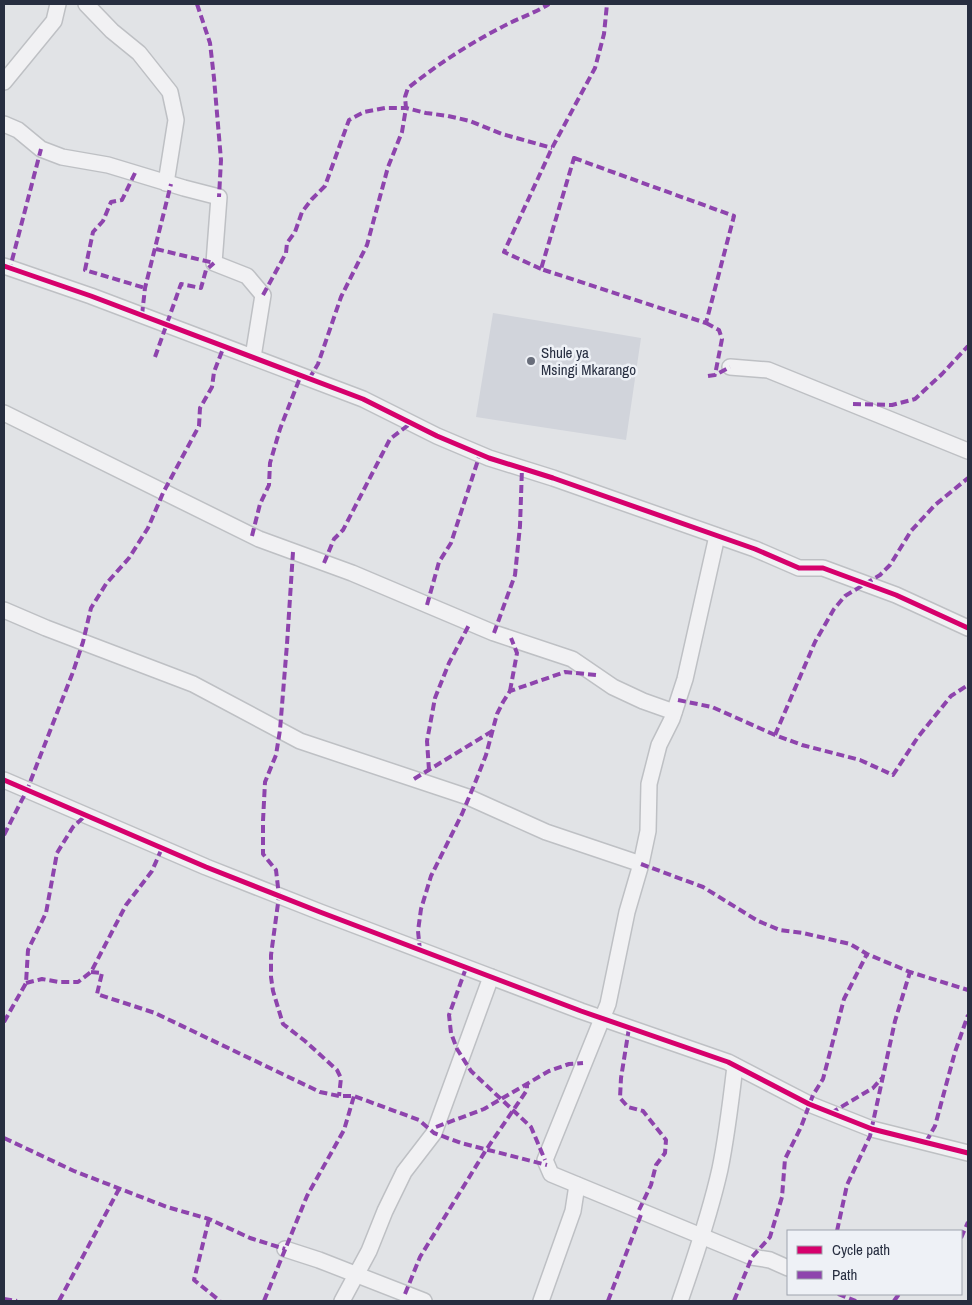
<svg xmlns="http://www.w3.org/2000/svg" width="972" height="1305" viewBox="0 0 972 1305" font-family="'Archivo Narrow',sans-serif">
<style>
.built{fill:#d1d4db}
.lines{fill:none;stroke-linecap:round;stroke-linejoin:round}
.minor-casing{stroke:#bec0c4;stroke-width:18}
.minor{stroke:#f1f1f3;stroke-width:15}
.quiet{stroke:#8e44ad;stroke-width:4;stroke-dasharray:8 4;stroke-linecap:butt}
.cycleway-casing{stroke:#eef1f6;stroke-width:8}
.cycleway{stroke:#d6006c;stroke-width:5}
.poi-dot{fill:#686d7a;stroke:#eef1f6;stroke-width:2}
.labels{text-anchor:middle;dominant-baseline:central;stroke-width:5;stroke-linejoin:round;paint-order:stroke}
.poi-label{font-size:15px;fill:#272e40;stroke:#eef1f6;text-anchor:start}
</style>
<rect width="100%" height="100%" fill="#e1e3e6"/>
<polygon class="built" points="493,313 641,338 626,440 476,417"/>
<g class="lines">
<g class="minor-casing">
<g id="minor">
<polyline points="86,4 112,31 139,53 170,92 176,120 166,183"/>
<polyline points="4,82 54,21 58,4"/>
<polyline points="4,124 18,130 41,149 62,157 108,165 184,188 219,197 214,263 247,276 263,295 253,357"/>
<polyline points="4,266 91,296 363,399 437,436 489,458 553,478 755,549 799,568 823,568 896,595 968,628"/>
<polyline points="730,367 768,370 968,451"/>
<polyline points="4,413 259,539 352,573 494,633 572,659 613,687 643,701 674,712"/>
<polyline points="717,536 685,679 672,719 659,745 649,784 648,831 641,864 627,912 608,1004 545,1160 551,1174 752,1257 770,1260 788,1268"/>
<polyline points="4,610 46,628 193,684 300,741 468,797 546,832 641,864"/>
<polyline points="4,780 206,867 320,912 581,1011 728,1062 809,1104 872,1129 968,1153"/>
<polyline points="285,1249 319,1260 424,1301"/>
<polyline points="342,1301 369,1251 385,1211 404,1172 434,1133 491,977"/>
<polyline points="541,1301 573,1211 577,1185"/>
<path d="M680 1301C695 1258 710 1214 720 1169 727 1135 731 1100 735 1066"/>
</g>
</g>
<use href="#minor" class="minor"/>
<g class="quiet">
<polyline points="197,4 210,43 214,78 221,160 219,197"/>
<polygon points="574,158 734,216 706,323 541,269"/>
<polyline points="135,173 122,200 111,202 103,221 93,232 85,270 145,288"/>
<polyline points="156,249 214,263"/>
<polyline points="6,269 10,268 41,149"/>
<polyline points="541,269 504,252 552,148 595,68 604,34 607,4"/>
<polyline points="263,295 286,253 287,243 295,232 302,212 312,199 325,186 349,120 364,112 385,108 406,108 426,113 448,116 470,121 502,134 552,148"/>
<polyline points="142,315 145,288 171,184"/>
<polyline points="706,323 719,330 722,339 715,375"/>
<polyline points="155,357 181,284 201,288 206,270 214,263"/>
<polyline points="708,376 715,375 730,367"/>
<path d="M309 379 318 364 341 297 367 245 388 167 402 132 406 108 405 97 408 88C437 65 467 45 500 28 516 19 533 14 549 4"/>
<polyline points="853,404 892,405 915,399 942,374 968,346"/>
<polyline points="252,536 260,504 269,485 270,463 280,429 301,375"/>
<polyline points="293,552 287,644 280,730 276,755 265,782 263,821 263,854 276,870 279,896 271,955 271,977 273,991 283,1024 305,1041 337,1070 341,1078 339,1096"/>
<polyline points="324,563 334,539 343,530 390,439 411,423"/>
<polyline points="427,605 439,562 451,543 480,454"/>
<polyline points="494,633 515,575 520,526 522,468"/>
<polyline points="510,691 517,653 511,638"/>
<polyline points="678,700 712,707 775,735 802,745 860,760 893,775 918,737 951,696 968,685"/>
<polyline points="775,735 815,642 834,609 845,596 880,575 890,565 911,531 935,505 968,478"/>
<polyline points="429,770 427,741 435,698 449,663 470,623"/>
<polyline points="414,779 494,730"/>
<polyline points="4,835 27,790 73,672 83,642 91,608 106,584 129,558 148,528 163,493 199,426 200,408 212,387 214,372 224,346"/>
<polyline points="641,864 703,887 758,921 780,930 803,933 850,944 867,954 910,972 968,990"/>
<polyline points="420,951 418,931 421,909 431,876 462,814 475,783 486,755 497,714 503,702 510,691 565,672 596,675"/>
<polyline points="466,968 449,1015 451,1033 457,1049 471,1071 531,1127 545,1160"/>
<polyline points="91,972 102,973 97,994 155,1013 320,1092 339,1096 354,1096 419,1120 434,1133 461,1143 547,1165"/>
<polyline points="26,983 42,979 59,982 78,982 91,972 126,905 152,871 162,848"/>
<polyline points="4,1022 26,983 28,950 46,913 57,853 73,827 86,815"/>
<polyline points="629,1028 621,1078 620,1098 628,1107 643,1111 666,1140 665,1153 656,1165 651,1185 639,1210"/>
<polyline points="831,1113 873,1088 882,1078"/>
<polyline points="436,1127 484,1109 549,1071 569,1064 583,1063"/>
<polyline points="4,1138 74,1171 167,1207 209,1219 250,1238 285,1249"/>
<polyline points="926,1142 935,1126 955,1052 968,1015"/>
<polyline points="209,1219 194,1280 220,1301"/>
<polyline points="837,1231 847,1185 870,1136 895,1021 910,972"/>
<polyline points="961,1238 968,1222"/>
<polyline points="405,1294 420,1257 486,1150 527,1090 527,1083"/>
<polyline points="838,1294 856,1301"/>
<polyline points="4,1299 17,1301"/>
<polyline points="59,1301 119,1189"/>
<polyline points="264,1301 307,1196 344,1130 354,1096"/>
<polyline points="608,1301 642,1212"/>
<polyline points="734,1301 752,1257 770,1237 782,1197 785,1159 801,1127 813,1095 823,1079 844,999 867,954"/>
<polyline points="894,1301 899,1294"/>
</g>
<g class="cycleway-casing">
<g id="cycleway">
<polyline points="4,266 91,296 363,399 437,436 489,458 553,478 755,549 799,568 823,568 896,595 968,628"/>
<polyline points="4,780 206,867 320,912 581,1011 728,1062 809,1104 872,1129 968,1153"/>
</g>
</g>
<use href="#cycleway" class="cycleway"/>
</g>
<circle class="poi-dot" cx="531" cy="361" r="5"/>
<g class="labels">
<g class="poi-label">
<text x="541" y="352">Shule ya<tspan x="541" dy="17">Msingi Mkarango</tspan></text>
</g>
</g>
<rect width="972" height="1305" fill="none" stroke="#272e40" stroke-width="10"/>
<rect x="787" y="1230" width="175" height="65" fill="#eef1f6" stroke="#9ea3ad"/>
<rect x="797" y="1246" width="25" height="8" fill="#d6006c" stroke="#9ea3ad"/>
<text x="832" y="1255" font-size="15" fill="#272e40">Cycle path</text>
<rect x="797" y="1271" width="25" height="8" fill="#8e44ad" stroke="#9ea3ad"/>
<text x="832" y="1280" font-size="15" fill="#272e40">Path</text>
</svg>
